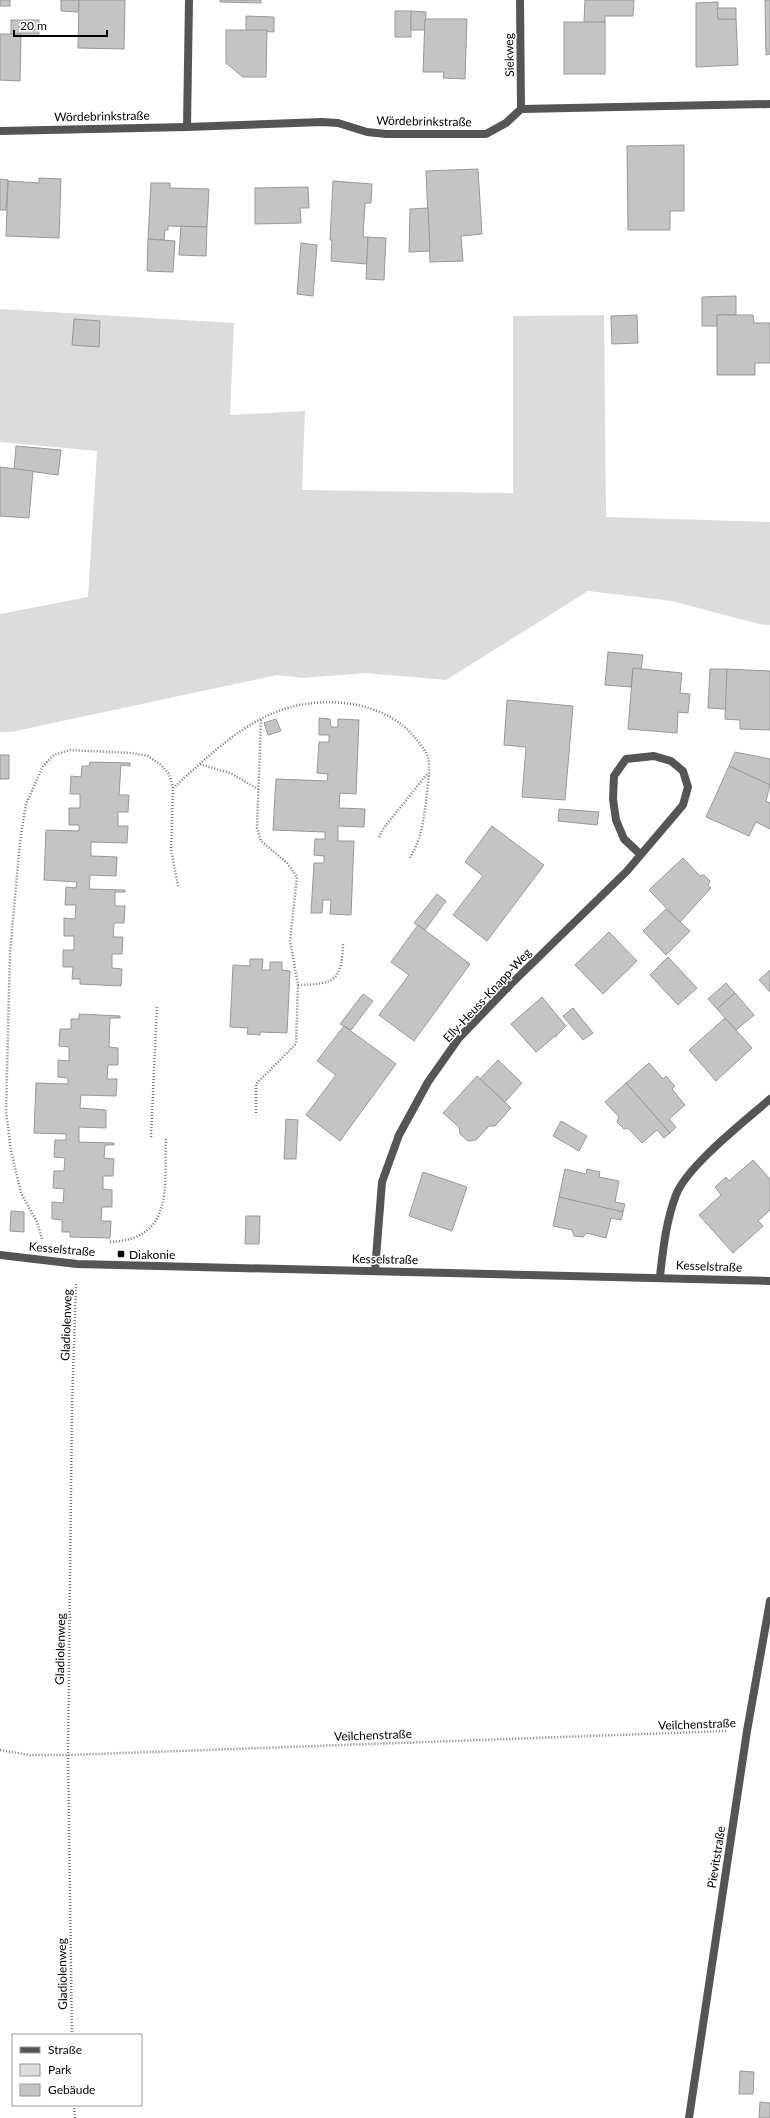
<svg xmlns="http://www.w3.org/2000/svg" width="770" height="2118" viewBox="0 0 770 2118" font-family="Lato,sans-serif">
<style>
.green{fill:#dcdcdc}
.building{fill:#c4c4c4;stroke:#999}
.lines{fill:none;stroke-linecap:round;stroke-linejoin:round}
.path{stroke:#777;stroke-width:2.5;stroke-dasharray:1 2;stroke-linecap:butt}
.minor{stroke:#555;stroke-width:8}
.poi-dot{fill:#000;stroke:#fff;stroke-width:1.5}
.labels{text-anchor:middle;dominant-baseline:central;stroke-width:3;stroke-linejoin:round;paint-order:stroke}
.street-label{font-size:12px;fill:#000;stroke:#fff}
.poi-label{font-size:12px;fill:#000;stroke:#fff;text-anchor:start}
</style>
<rect width="100%" height="100%" fill="#fff"/>
<polygon class="green" points="0,309 234,323 230,415 305,411 302,490 513,493 513,316 604,315 606,517 770,522 770,625 759,624 672,601 588,591 446,680 366,673 303,678 277,675 11,732 0,732 0,614 88,597 97,451 0,442"/>
<g class="building">
<rect x="0" y="0" width="10" height="6"/>
<polygon points="61,0 79,0 78,12 61,11"/>
<polygon points="79,0 125,0 124,49 78,48"/>
<polygon points="220,0 261,0 261,3 220,2"/>
<polygon points="585,0 634,0 633,16 605,16 605,22 584,23"/>
<polygon points="765,0 770,0 770,54 766,55"/>
<polygon points="718,2 718,19 736,19 738,65 696,67 696,3"/>
<polygon points="717,8 736,8 736,19 718,19"/>
<rect x="395" y="11" width="16" height="26"/>
<polygon points="411,11 426,12 425,30 411,30"/>
<polygon points="246,16 274,17 274,32 246,30"/>
<polygon points="425,19 467,19 465,79 443,78 444,72 423,72"/>
<rect x="11" y="20" width="28" height="14"/>
<rect x="564" y="22" width="41" height="52"/>
<polygon points="226,30 267,30 266,77 243,77 226,63"/>
<polygon points="0,34 21,34 20,81 0,80"/>
<polygon points="684,145 684,211 670,211 670,230 628,230 627,146"/>
<polygon points="478,169 482,234 461,236 463,261 430,262 426,171"/>
<polygon points="39,178 61,179 59,238 6,236 8,181 39,183"/>
<polygon points="0,179 8,180 6,210 0,210"/>
<polygon points="333,181 372,184 371,203 365,203 363,237 368,237 367,264 331,261 332,240 330,240"/>
<polygon points="151,183 170,183 170,188 209,189 207,227 168,226 168,230 165,230 164,240 148,239"/>
<polygon points="308,187 309,208 300,208 301,223 255,224 255,188"/>
<polygon points="428,208 430,251 409,252 410,209"/>
<polygon points="181,226 207,227 206,256 179,255"/>
<polygon points="368,237 386,238 384,280 366,279"/>
<polygon points="148,239 175,241 173,272 147,271"/>
<polygon points="301,243 317,245 313,296 297,294"/>
<polygon points="736,296 736,315 717,315 717,326 702,326 702,297"/>
<polygon points="637,315 638,343 612,344 611,316"/>
<polygon points="717,315 753,315 754,323 770,323 770,363 755,363 755,375 717,375"/>
<polygon points="74,319 100,321 99,347 72,345"/>
<polygon points="16,446 61,450 58,475 14,469"/>
<polygon points="0,467 33,471 29,518 0,516"/>
<polygon points="608,652 643,655 641,669 633,668 631,687 605,685"/>
<polygon points="633,668 682,673 680,693 690,694 688,713 678,712 677,733 628,729"/>
<polygon points="710,669 727,669 726,709 708,708"/>
<polygon points="727,669 770,671 770,730 740,729 740,720 725,719"/>
<polygon points="507,700 573,706 565,800 522,797 526,747 504,745"/>
<polygon points="319,718 330,719 331,727 338,727 338,719 359,720 356,794 340,793 339,808 365,809 364,827 338,826 338,841 354,841 351,915 330,914 331,900 323,900 322,913 311,913 314,863 324,863 324,856 314,855 315,839 325,839 325,832 273,830 276,779 327,781 328,774 317,773 319,742 329,742 329,735 319,735"/>
<polygon points="276,719 281,731 268,735 264,723"/>
<polygon points="735,752 770,759 770,785 729,766"/>
<rect x="0" y="755" width="9" height="24"/>
<polygon points="90,762 130,763 130,766 121,765 119,795 129,795 128,812 118,812 118,826 128,826 127,843 91,842 91,856 117,857 116,876 90,875 89,889 125,890 125,892 115,892 115,906 125,906 124,923 114,923 113,937 123,937 122,954 112,954 112,968 122,969 121,986 80,984 80,979 72,979 73,967 63,967 63,950 74,950 74,936 64,936 64,918 75,919 76,905 65,905 66,887 76,888 77,882 44,880 46,830 79,831 79,825 69,825 69,808 80,808 80,794 70,794 71,776 81,777 82,766 89,766"/>
<polygon points="729,766 770,785 766,801 770,803 770,829 756,822 749,836 706,817"/>
<polygon points="559,809 599,812 597,825 558,821"/>
<polygon points="492,826 544,865 487,941 453,915 483,876 465,862"/>
<polygon points="683,858 700,876 704,875 710,881 708,885 711,888 680,922 649,890"/>
<polygon points="437,894 446,901 425,930 414,923"/>
<polygon points="666,909 690,931 666,955 643,931"/>
<polygon points="418,925 470,964 414,1041 379,1015 409,975 391,962"/>
<polygon points="609,932 637,961 603,994 575,965"/>
<polygon points="668,957 697,988 678,1005 650,975"/>
<polygon points="250,959 263,959 262,970 270,970 270,962 282,962 282,970 290,971 287,1033 260,1032 260,1035 247,1034 248,1028 230,1027 233,965 250,966"/>
<polygon points="770,970 770,992 759,980"/>
<polygon points="726,983 735,993 717,1009 708,999"/>
<polygon points="735,993 754,1015 736,1030 717,1009"/>
<polygon points="363,994 373,1001 351,1030 340,1024"/>
<polygon points="542,997 566,1026 557,1035 556,1037 555,1036 536,1052 511,1024"/>
<polygon points="573,1008 593,1033 583,1040 563,1016"/>
<polygon points="79,1014 120,1016 120,1018 110,1018 109,1047 118,1048 118,1065 108,1065 107,1079 117,1079 116,1096 81,1095 80,1108 106,1110 106,1128 79,1127 79,1142 114,1143 114,1145 105,1145 104,1158 114,1159 113,1176 103,1176 103,1189 112,1190 112,1207 102,1207 101,1221 111,1221 110,1238 70,1237 70,1232 62,1232 62,1220 52,1219 52,1202 63,1203 64,1189 53,1188 54,1171 64,1171 65,1158 54,1157 55,1140 66,1140 66,1134 34,1133 36,1083 68,1084 68,1078 58,1077 58,1060 69,1061 69,1047 59,1046 60,1029 71,1029 71,1019 79,1019"/>
<polygon points="725,1018 752,1048 716,1081 689,1050"/>
<polygon points="344,1026 396,1064 340,1141 306,1115 336,1075 317,1061"/>
<polygon points="498,1060 522,1083 505,1102 480,1079"/>
<polygon points="649,1063 663,1079 666,1076 675,1086 672,1089 685,1105 669,1119 676,1127 670,1133 626,1083"/>
<polygon points="477,1076 511,1108 495,1126 489,1126 476,1140 468,1141 460,1134 459,1127 443,1113"/>
<polygon points="626,1083 670,1133 664,1138 657,1130 642,1143 628,1128 624,1129 617,1122 619,1117 605,1102"/>
<polygon points="286,1119 298,1120 296,1159 284,1159"/>
<polygon points="561,1121 587,1136 579,1151 553,1136"/>
<polygon points="753,1160 770,1179 770,1210 758,1221 763,1226 733,1253 699,1215 721,1195 715,1187 726,1177 729,1181"/>
<polygon points="565,1169 586,1174 587,1169 600,1172 599,1177 619,1181 615,1202 625,1204 623,1212 559,1197"/>
<polygon points="423,1172 467,1187 452,1231 409,1216"/>
<polygon points="559,1197 623,1212 621,1220 611,1218 606,1238 587,1233 583,1237 574,1236 572,1230 553,1226"/>
<polygon points="11,1211 24,1212 24,1232 10,1231"/>
<polygon points="246,1216 260,1216 259,1244 245,1244"/>
<polygon points="740,2071 754,2072 753,2094 739,2094"/>
<polygon points="760,2102 770,2103 770,2118 759,2118"/>
</g>
<g class="lines">
<g class="path">
<polyline points="200,764 232,774 258,789"/>
<path d="M173 788C208 757 245 719 291 707 333 696 388 703 416 739 420 744 426 751 428 757 431 767 427 791 426 802 423 823 421 841 409 859"/>
<polyline points="379,837 383,829 427,774"/>
<path d="M298 985C335 984 342 981 343 943"/>
<polyline points="256,1113 256,1084 296,1044 298,985 290,941 297,877 287,863 261,841 257,828 261,720"/>
<polyline points="151,1137 157,1005"/>
<polyline points="42,1239 37,1222 21,1193 11,1151 6,1112 10,953 20,841 26,804 43,766 54,755 70,750 132,753 148,756 161,765 169,774 173,788 171,849 178,886"/>
<path d="M110 1242C175 1239 164 1186 166 1138"/>
<polyline points="0,1750 30,1755 68,1755 727,1731"/>
<polyline points="72,2035 68,1755 72,1405 76,1284"/>
<polyline points="74,2105 75,2118"/>
</g>
<g class="minor">
<polyline points="520,0 521,109"/>
<polyline points="187,127 189,0"/>
<polyline points="0,131 187,127 322,122 338,123 367,132 386,134 486,134 506,123 521,109 770,104"/>
<polyline points="0,1255 77,1264 770,1281"/>
<polyline points="375,1270 382,1182 399,1135 428,1082 459,1038 511,984 627,871 683,805 688,787 683,771 671,761 654,756 626,759 614,776 613,799 616,820 624,839 640,854"/>
<path d="M660 1276C663 1250 666 1221 676 1195 687 1166 745 1121 770 1099"/>
<polyline points="689,2118 747,1731 770,1601"/>
</g>
</g>
<rect class="poi-dot" x="117" y="1250" width="8" height="8" rx="2"/>
<g class="labels">
<g class="street-label">
<text transform="translate(509 55) rotate(-91)">Siekweg</text>
<text transform="translate(102 116) rotate(-1)">Wördebrinkstraße</text>
<text transform="translate(424 121) rotate(1)">Wördebrinkstraße</text>
<text transform="translate(487 995) rotate(-47)">Elly-Heuss-Knapp-Weg</text>
<text transform="translate(62 1249) rotate(5)">Kesselstraße</text>
<text transform="translate(385 1259) rotate(1)">Kesselstraße</text>
<text transform="translate(709 1266) rotate(2)">Kesselstraße</text>
<text transform="translate(66 1325) rotate(-88)">Gladiolenweg</text>
<text transform="translate(60 1649) rotate(-89)">Gladiolenweg</text>
<text transform="translate(697 1724) rotate(-2)">Veilchenstraße</text>
<text transform="translate(373 1735) rotate(-2)">Veilchenstraße</text>
<text transform="translate(716 1857) rotate(-81)">Pievitstraße</text>
<text transform="translate(62 1974) rotate(-91)">Gladiolenweg</text>
</g>
<g class="poi-label">
<text x="129" y="1254">Diakonie</text>
</g>
</g>
<rect x="12" y="2034" width="130" height="72" fill="#ffffff" stroke="#999999"/>
<rect x="20" y="2047" width="20" height="6" fill="#555555" stroke="#999999"/>
<text x="48" y="2054" font-size="12" fill="#000000">Straße</text>
<rect x="20" y="2064" width="20" height="12" fill="#dcdcdc" stroke="#999999"/>
<text x="48" y="2074" font-size="12" fill="#000000">Park</text>
<rect x="20" y="2084" width="20" height="12" fill="#c4c4c4" stroke="#999999"/>
<text x="48" y="2094" font-size="12" fill="#000000">Gebäude</text>
<path d="M14 30v6h93v-6" fill="none" stroke="#000000" stroke-width="2"/>
<text x="20" y="30" font-size="12" fill="#000000" stroke="#ffffff" stroke-width="3" paint-order="stroke">20 m</text>
</svg>
